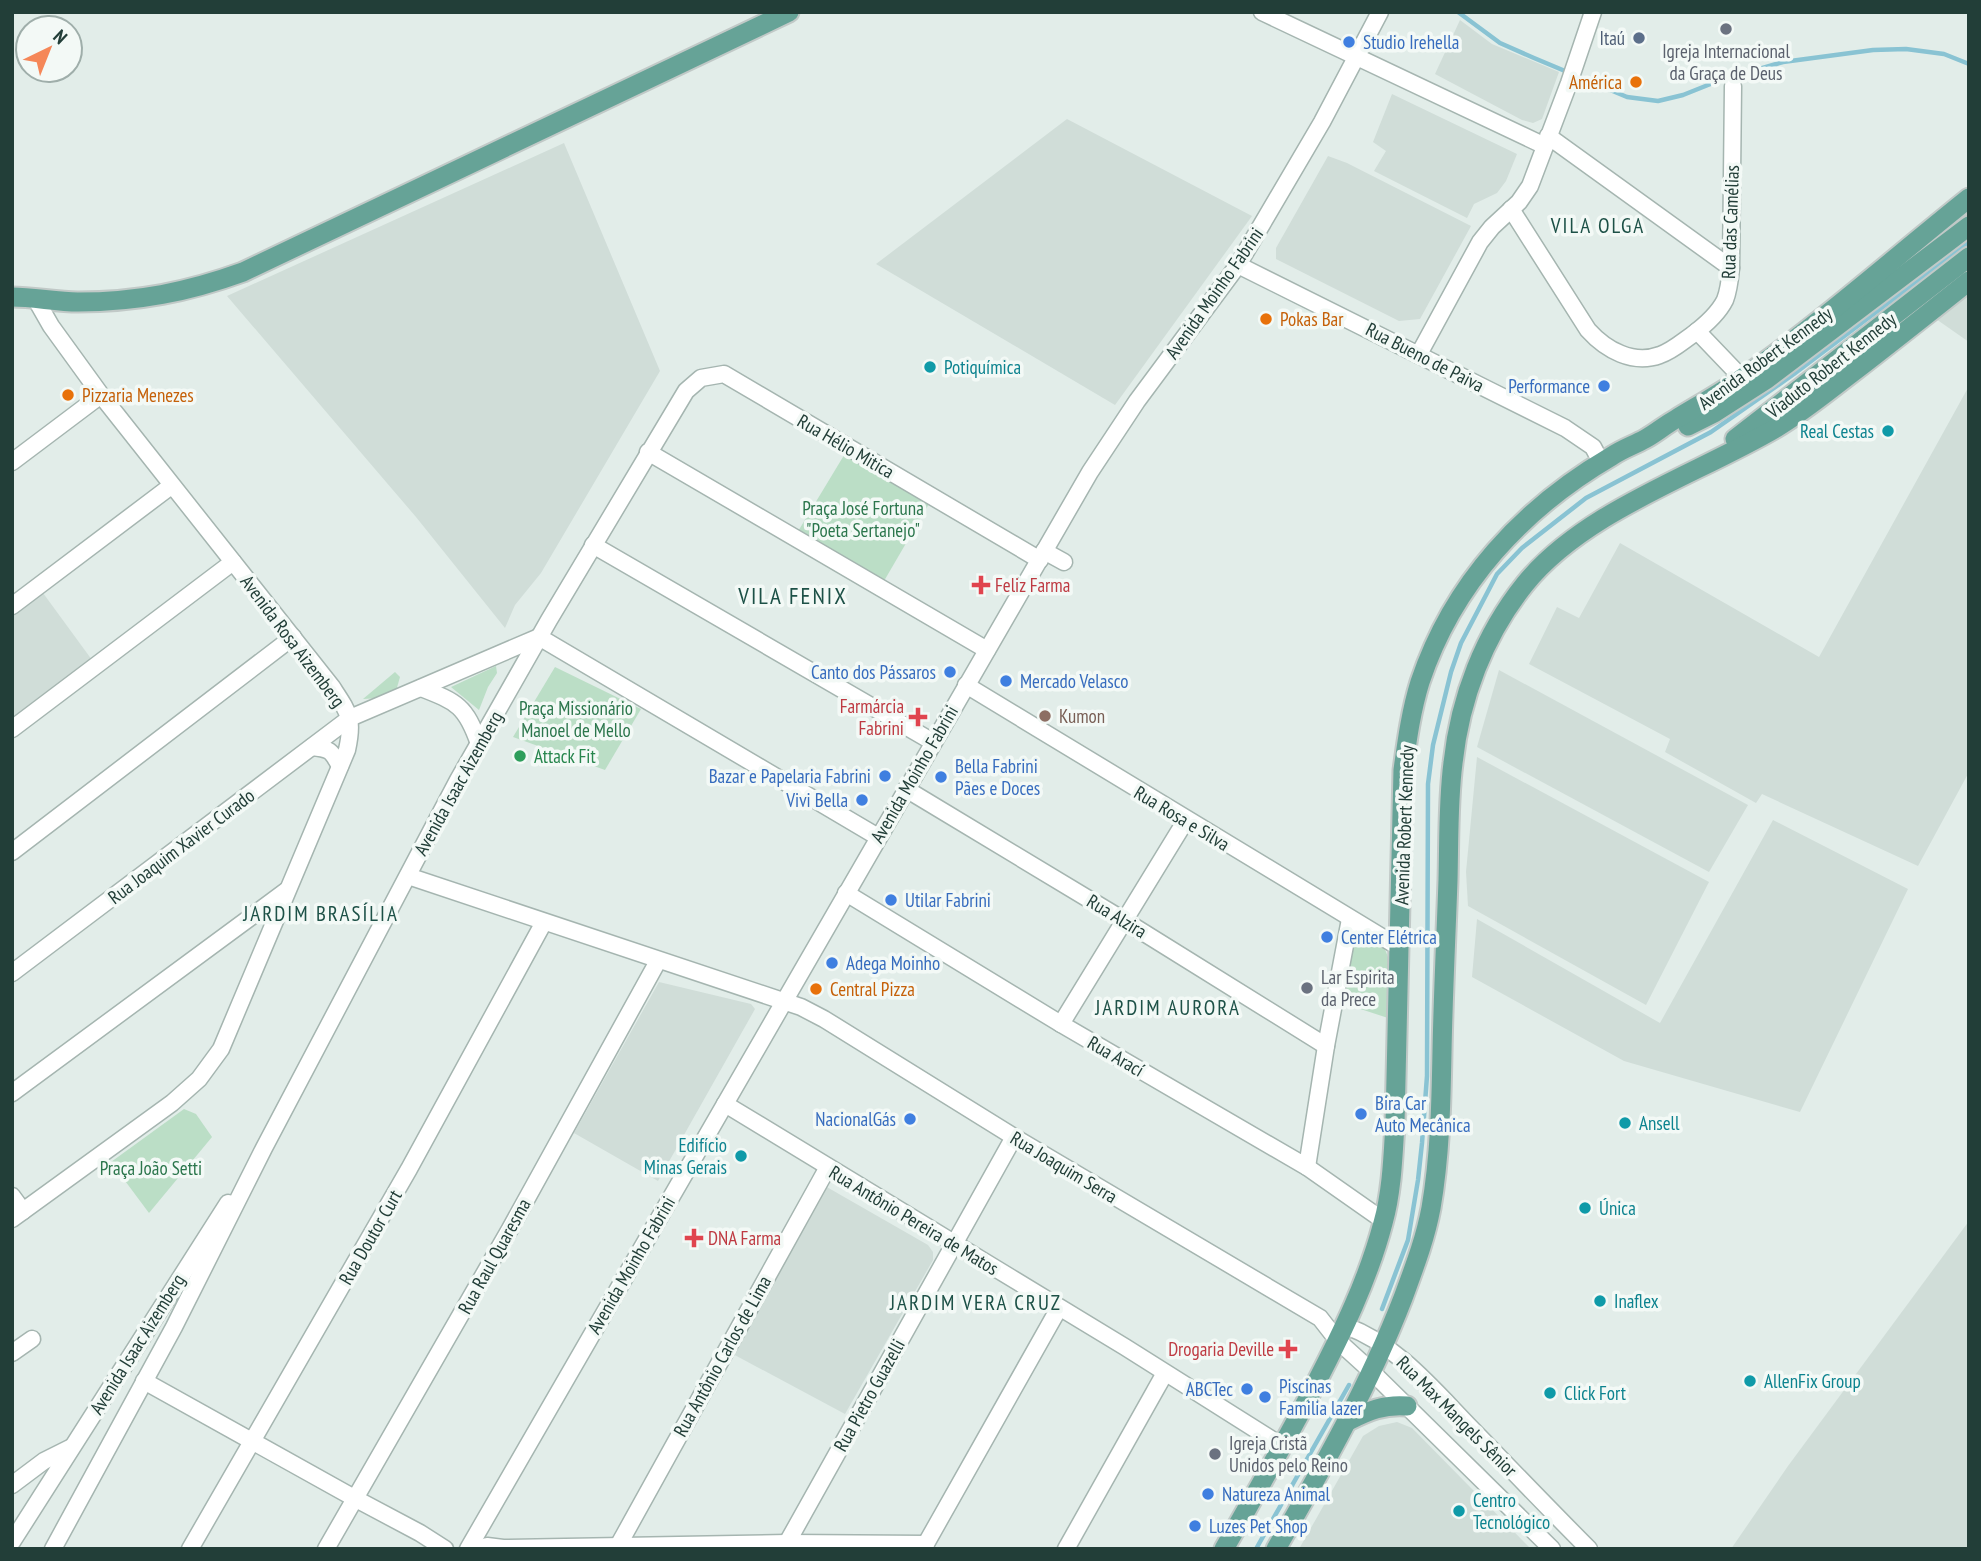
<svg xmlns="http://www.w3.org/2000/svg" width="1981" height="1561" viewBox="0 0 1981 1561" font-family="'PT Sans Narrow',sans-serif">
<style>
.built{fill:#d0ddd8}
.green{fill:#bbdec6}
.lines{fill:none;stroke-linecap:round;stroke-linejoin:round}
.stream{stroke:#89c3d3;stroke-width:4.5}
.minor-casing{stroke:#a5b5b0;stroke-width:19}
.major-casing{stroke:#c1c9c7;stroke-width:23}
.minor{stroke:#fff;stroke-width:16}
.major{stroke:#66a397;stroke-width:19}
.worship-dot{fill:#6b7280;stroke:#f3f9f6;stroke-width:2.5}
.service-dot{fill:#5c6f8a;stroke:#f3f9f6;stroke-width:2.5}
.shop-dot{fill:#3f7fe0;stroke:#f3f9f6;stroke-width:2.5}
.food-dot{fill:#e8710a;stroke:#f3f9f6;stroke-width:2.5}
.culture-dot{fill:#0f9aa8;stroke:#f3f9f6;stroke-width:2.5}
.health-dot{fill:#e0444e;stroke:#f3f9f6;stroke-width:2.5}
.education-dot{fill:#8d6e63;stroke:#f3f9f6;stroke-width:2.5}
.leisure-dot{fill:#2e9e5b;stroke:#f3f9f6;stroke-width:2.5}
.labels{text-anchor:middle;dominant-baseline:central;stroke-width:7;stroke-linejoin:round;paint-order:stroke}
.service-label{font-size:19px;fill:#4e5e75;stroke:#f3f9f6;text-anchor:end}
.shop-label{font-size:19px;fill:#366cbe;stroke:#f3f9f6;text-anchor:start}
.worship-label{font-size:19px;fill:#5b616d;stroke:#f3f9f6;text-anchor:start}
.food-label{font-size:19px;fill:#c56008;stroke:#f3f9f6;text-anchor:start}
.street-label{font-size:19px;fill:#223e38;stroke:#f3f9f6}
.culture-label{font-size:19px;fill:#0d838f;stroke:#f3f9f6;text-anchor:start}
.park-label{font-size:19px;fill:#2b764c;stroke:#f3f9f6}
.health-label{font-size:19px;fill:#be3a42;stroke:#f3f9f6;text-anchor:start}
.education-label{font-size:19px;fill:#785e54;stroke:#f3f9f6;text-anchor:start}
.leisure-label{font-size:19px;fill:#27864d;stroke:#f3f9f6;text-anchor:start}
.neighbourhood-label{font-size:21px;letter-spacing:2px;fill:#1d5147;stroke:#f3f9f6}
.quarter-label{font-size:23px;letter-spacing:2px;fill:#1d5147;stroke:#f3f9f6}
</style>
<rect width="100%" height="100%" fill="#e2ede9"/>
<g class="built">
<polygon points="1460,20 1492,44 1559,72 1542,119 1533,123 1522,120 1435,74"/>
<polygon points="1392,94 1517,154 1506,181 1497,193 1474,204 1467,218 1374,171 1386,151 1373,142"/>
<polygon points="1067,119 1252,216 1115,405 876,264"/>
<polygon points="564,143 660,371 541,573 515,605 505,628 416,517 227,296"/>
<polygon points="1328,156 1347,163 1471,226 1420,319 1399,321 1276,259 1276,248"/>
<polygon points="1969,293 1969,342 1936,319"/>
<polygon points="1969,386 1969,772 1918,866 1762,794 1756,803 1665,752 1670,739 1529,664 1557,607 1579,618 1620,543 1819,657"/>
<polygon points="43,593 92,660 12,720 12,616"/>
<polygon points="1499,670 1748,805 1709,872 1477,747"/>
<polygon points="1477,757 1709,882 1646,1005 1468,906 1466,872"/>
<polygon points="1773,820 1908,889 1800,1112 1624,1061 1472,977 1477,919 1660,1023"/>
<polygon points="659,982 751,1004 755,1009 658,1181 574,1133"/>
<polygon points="825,1186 928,1245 933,1252 933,1260 845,1414 731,1353"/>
<polygon points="1969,1221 1969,1549 1731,1549 1788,1466"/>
<polygon points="1397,1422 1412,1428 1531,1549 1299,1549 1363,1436 1379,1426"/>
</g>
<g class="green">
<polygon points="849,447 933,497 884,581 794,538"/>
<polygon points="496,666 497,673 488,687 479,710 451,687"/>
<polygon points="555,667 641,709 605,770 513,737"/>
<polygon points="395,672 400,677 396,691 380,698 363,699"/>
<path d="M1354 929C1362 933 1372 936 1379 942 1396 955 1389 998 1388 1018L1339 1002Z"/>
<polygon points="184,1109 196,1114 212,1137 149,1213 111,1162"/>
</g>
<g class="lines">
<g class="stream">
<polyline points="1458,12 1500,43 1534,58 1627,97 1658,101 1683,95 1718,81 1783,62 1873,50 1906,49 1944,54 1969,64"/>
<polyline points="1382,1309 1408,1240 1418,1180 1422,1143 1427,1076 1428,784 1433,745 1451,672 1461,643 1497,574 1522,548 1586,498 1711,432 1794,374 1969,242"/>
<polyline points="1256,1549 1349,1385"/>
</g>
<g class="minor-casing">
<g id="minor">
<polyline points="1262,12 1545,146"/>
<polyline points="1548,136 1731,268"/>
<path d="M1511 209 1588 330C1606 350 1633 365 1660 355 1672 351 1682 342 1692 335 1704 326 1718 314 1725 300 1729 290 1730 279 1731 268L1733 86"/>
<polyline points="1238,265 1565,428 1593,447 1601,462"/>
<polyline points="1697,331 1742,378"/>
<polyline points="1419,354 1480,242 1492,227 1519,202 1530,186 1569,83 1593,12"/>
<polyline points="648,452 987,650"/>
<polyline points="12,462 101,395"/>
<polyline points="593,545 933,742"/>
<polyline points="1044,551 1064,562"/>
<polyline points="12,606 171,486"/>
<polyline points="539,637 878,837"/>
<polyline points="966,685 1400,948"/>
<path d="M421 688C457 702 466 706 479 744"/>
<polyline points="12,729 233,562"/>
<path d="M312 747C330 749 331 750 340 766"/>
<polyline points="906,789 1125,921 1326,1046"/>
<polyline points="12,852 293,637"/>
<polyline points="408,876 801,1007 824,1019 1014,1137 1320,1318 1338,1341 1371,1371 1552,1549"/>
<polyline points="846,893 1061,1024 1307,1167 1384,1221"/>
<polyline points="12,973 350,718 539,637"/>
<polyline points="1061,1024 1186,820"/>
<polyline points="12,1093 286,891"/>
<polyline points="725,1104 1125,1347 1282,1446"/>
<polyline points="1307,1167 1326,1046 1350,919"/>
<polyline points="12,1196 23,1211"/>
<path d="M12 1219 172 1103 199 1079 221 1049 347 750C354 718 349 713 332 687L101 395 51 326 35 298"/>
<path d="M1346 1326C1396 1344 1433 1389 1469 1426 1509 1467 1548 1508 1589 1549"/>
<polyline points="12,1353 32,1339"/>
<polyline points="144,1381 356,1499 420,1533 445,1549"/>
<polyline points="12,1485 44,1461 70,1448"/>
<polyline points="12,1542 228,1203"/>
<polyline points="787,1543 1014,1137"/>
<polyline points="618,1546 828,1167"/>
<polyline points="53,1549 174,1327 264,1148 458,780 549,620 686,391 701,378 724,374 1040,560"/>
<polyline points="190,1549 409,1169 544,922"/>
<polyline points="326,1549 510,1229 658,961"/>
<polyline points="468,1549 1090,472 1137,401 1238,265 1322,122 1380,12"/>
<polyline points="479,1549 487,1546 503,1548 787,1543 926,1544"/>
<polyline points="923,1549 1059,1308"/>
<polyline points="1066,1549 1165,1373"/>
</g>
</g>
<g class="major-casing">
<g id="major">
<path d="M12 297C34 297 56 302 78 302 137 302 188 292 243 272L789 12"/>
<polyline points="1688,426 1714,413 1767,379 1969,226"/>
<polyline points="1735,439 1969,257"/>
<path d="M1348 1421C1368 1411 1384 1404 1407 1406"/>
<path d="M1224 1549C1255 1495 1286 1441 1315 1385 1342 1333 1368 1280 1383 1223 1392 1191 1393 1156 1395 1123L1403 770C1407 741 1411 711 1420 682 1453 583 1523 508 1612 456 1622 449 1634 445 1645 439 1656 433 1665 425 1676 419 1699 405 1722 392 1744 377 1822 322 1894 258 1969 198"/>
<path d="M1276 1549C1323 1467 1369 1386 1403 1298 1414 1268 1425 1240 1431 1208 1440 1156 1441 1105 1442 1052 1443 995 1446 938 1448 880 1449 842 1448 801 1453 763 1460 698 1484 635 1525 584 1584 511 1696 475 1776 428 1803 412 1827 392 1852 373 1891 343 1930 312 1969 281"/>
</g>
</g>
<use href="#minor" class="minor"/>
<use href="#major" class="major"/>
</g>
<g class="worship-dot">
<circle cx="1726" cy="29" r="7"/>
<circle cx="1307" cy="988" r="7"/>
<circle cx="1215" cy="1454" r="7"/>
</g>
<circle class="service-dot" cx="1639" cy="38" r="7"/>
<g class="shop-dot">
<circle cx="1349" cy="42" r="7"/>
<circle cx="1604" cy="386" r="7"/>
<circle cx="950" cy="672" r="7"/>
<circle cx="1006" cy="681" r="7"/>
<circle cx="885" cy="776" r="7"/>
<circle cx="941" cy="777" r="7"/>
<circle cx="862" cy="800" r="7"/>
<circle cx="891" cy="900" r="7"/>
<circle cx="1327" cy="937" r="7"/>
<circle cx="832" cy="963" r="7"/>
<circle cx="1361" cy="1114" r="7"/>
<circle cx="910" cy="1119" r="7"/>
<circle cx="1247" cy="1389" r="7"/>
<circle cx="1265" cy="1397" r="7"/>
<circle cx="1208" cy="1494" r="7"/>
<circle cx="1195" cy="1526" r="7"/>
</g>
<g class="food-dot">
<circle cx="1636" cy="82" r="7"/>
<circle cx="1266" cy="319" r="7"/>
<circle cx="68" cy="395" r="7"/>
<circle cx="816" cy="989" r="7"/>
</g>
<g class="culture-dot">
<circle cx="930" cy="367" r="7"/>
<circle cx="1888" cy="431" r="7"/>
<circle cx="1625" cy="1123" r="7"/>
<circle cx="741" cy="1156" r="7"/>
<circle cx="1585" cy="1208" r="7"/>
<circle cx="1600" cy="1301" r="7"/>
<circle cx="1750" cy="1381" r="7"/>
<circle cx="1550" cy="1393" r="7"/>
<circle cx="1459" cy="1511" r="7"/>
</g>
<g class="health-dot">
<path d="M977.5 574.5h7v7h7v7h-7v7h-7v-7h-7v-7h7z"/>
<path d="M914.5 706.5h7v7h7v7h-7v7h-7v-7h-7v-7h7z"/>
<path d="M690.5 1227.5h7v7h7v7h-7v7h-7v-7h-7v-7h7z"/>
<path d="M1284.5 1338.5h7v7h7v7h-7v7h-7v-7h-7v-7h7z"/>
</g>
<circle class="education-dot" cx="1045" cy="716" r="7"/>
<circle class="leisure-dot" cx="520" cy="756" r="7"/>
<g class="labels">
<g class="service-label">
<text x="1625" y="38">Itaú</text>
</g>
<g class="shop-label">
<text x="1363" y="42">Studio Irehella</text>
<text x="1590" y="386" text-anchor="end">Performance</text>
<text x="936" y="672" text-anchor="end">Canto dos Pássaros</text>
<text x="1020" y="681">Mercado Velasco</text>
<text x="955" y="766">Bella Fabrini<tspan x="955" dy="22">Pães e Doces</tspan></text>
<text x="871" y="776" text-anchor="end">Bazar e Papelaria Fabrini</text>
<text x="848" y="800" text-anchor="end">Vivi Bella</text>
<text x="905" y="900">Utilar Fabrini</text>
<text x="1341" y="937">Center Elétrica</text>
<text x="846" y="963">Adega Moinho</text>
<text x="1375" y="1103">Bira Car<tspan x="1375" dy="22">Auto Mecânica</tspan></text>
<text x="896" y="1119" text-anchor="end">NacionalGás</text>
<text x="1279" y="1386">Piscinas<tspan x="1279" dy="22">Familia lazer</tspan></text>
<text x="1233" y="1389" text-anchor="end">ABCTec</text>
<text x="1222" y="1494">Natureza Animal</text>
<text x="1209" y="1526">Luzes Pet Shop</text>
</g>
<g class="worship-label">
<text x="1726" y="51" text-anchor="middle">Igreja Internacional<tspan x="1726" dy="22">da Graça de Deus</tspan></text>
<text x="1321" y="977">Lar Espirita<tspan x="1321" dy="22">da Prece</tspan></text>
<text x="1229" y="1443">Igreja Cristã<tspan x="1229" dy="22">Unidos pelo Reino</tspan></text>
</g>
<g class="food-label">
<text x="1622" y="82" text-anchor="end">América</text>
<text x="1280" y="319">Pokas Bar</text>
<text x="82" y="395">Pizzaria Menezes</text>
<text x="830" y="989">Central Pizza</text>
</g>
<g class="street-label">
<text transform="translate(1730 222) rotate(-88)">Rua das Camélias</text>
<text transform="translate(1214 293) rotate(-55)">Avenida Moinho Fabrini</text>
<text transform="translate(1425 357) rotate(27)">Rua Bueno de Paiva</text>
<text transform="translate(1765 358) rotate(-36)">Avenida Robert Kennedy</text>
<text transform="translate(1831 365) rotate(-38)">Viaduto Robert Kennedy</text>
<text transform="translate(846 446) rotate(30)">Rua Hélio Mitica</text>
<text transform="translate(293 641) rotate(53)">Avenida Rosa Aizemberg</text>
<text transform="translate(914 774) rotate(-60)">Avenida Moinho Fabrini</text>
<text transform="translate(458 783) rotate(-61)">Avenida Isaac Aizemberg</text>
<text transform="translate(1182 818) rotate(31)">Rua Rosa e Silva</text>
<text transform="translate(1404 825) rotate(-88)">Avenida Robert Kennedy</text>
<text transform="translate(181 846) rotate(-37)">Rua Joaquim Xavier Curado</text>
<text transform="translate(1117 916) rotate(31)">Rua Alzira</text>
<text transform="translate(1116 1056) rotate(30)">Rua Arací</text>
<text transform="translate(1064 1167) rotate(31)">Rua Joaquim Serra</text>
<text transform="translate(914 1220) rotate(31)">Rua Antônio Pereira de Matos</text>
<text transform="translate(370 1237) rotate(-60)">Rua Doutor Curt</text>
<text transform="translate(494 1256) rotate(-61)">Rua Raul Quaresma</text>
<text transform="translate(631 1265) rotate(-60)">Avenida Moinho Fabrini</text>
<text transform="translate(137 1344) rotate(-58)">Avenida Isaac Aizemberg</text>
<text transform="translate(722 1356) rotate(-61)">Rua Antônio Carlos de Lima</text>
<text transform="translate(869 1395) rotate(-61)">Rua Pietro Guazelli</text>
<text transform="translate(1457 1416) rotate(45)">Rua Max Mangels Sênior</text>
</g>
<g class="culture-label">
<text x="944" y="367">Potiquímica</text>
<text x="1874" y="431" text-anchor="end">Real Cestas</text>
<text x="1639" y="1123">Ansell</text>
<text x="727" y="1145" text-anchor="end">Edifício<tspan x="727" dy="22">Minas Gerais</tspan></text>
<text x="1599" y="1208">Única</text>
<text x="1614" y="1301">Inaflex</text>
<text x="1764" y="1381">AllenFix Group</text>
<text x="1564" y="1393">Click Fort</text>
<text x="1473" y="1500">Centro<tspan x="1473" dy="22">Tecnológico</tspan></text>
</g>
<g class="park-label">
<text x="863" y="508">Praça José Fortuna<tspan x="863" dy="22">"Poeta Sertanejo"</tspan></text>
<text x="576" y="708">Praça Missionário<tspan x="576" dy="22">Manoel de Mello</tspan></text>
<text x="151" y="1168">Praça João Setti</text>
</g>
<g class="health-label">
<text x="995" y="585">Feliz Farma</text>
<text x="904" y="706" text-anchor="end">Farmárcia<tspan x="904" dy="22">Fabrini</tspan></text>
<text x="708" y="1238">DNA Farma</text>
<text x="1274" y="1349" text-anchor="end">Drogaria Deville</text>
</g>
<g class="education-label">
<text x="1059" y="716">Kumon</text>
</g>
<g class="leisure-label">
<text x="534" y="756">Attack Fit</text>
</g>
<g class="neighbourhood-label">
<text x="1598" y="225">VILA OLGA</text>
<text x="321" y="913">JARDIM BRASÍLIA</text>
<text x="1168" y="1007">JARDIM AURORA</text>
<text x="976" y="1302">JARDIM VERA CRUZ</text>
</g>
<g class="quarter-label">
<text x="793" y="595">VILA FENIX</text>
</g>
</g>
<rect width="1981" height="1561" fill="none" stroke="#223e38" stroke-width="28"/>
<g transform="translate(49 49) rotate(43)"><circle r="33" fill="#f3f9f6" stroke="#9faeaa" stroke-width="2"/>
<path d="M0-5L12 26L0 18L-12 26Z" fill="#f58758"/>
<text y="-10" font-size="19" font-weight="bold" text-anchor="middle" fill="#223e38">N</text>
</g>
</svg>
